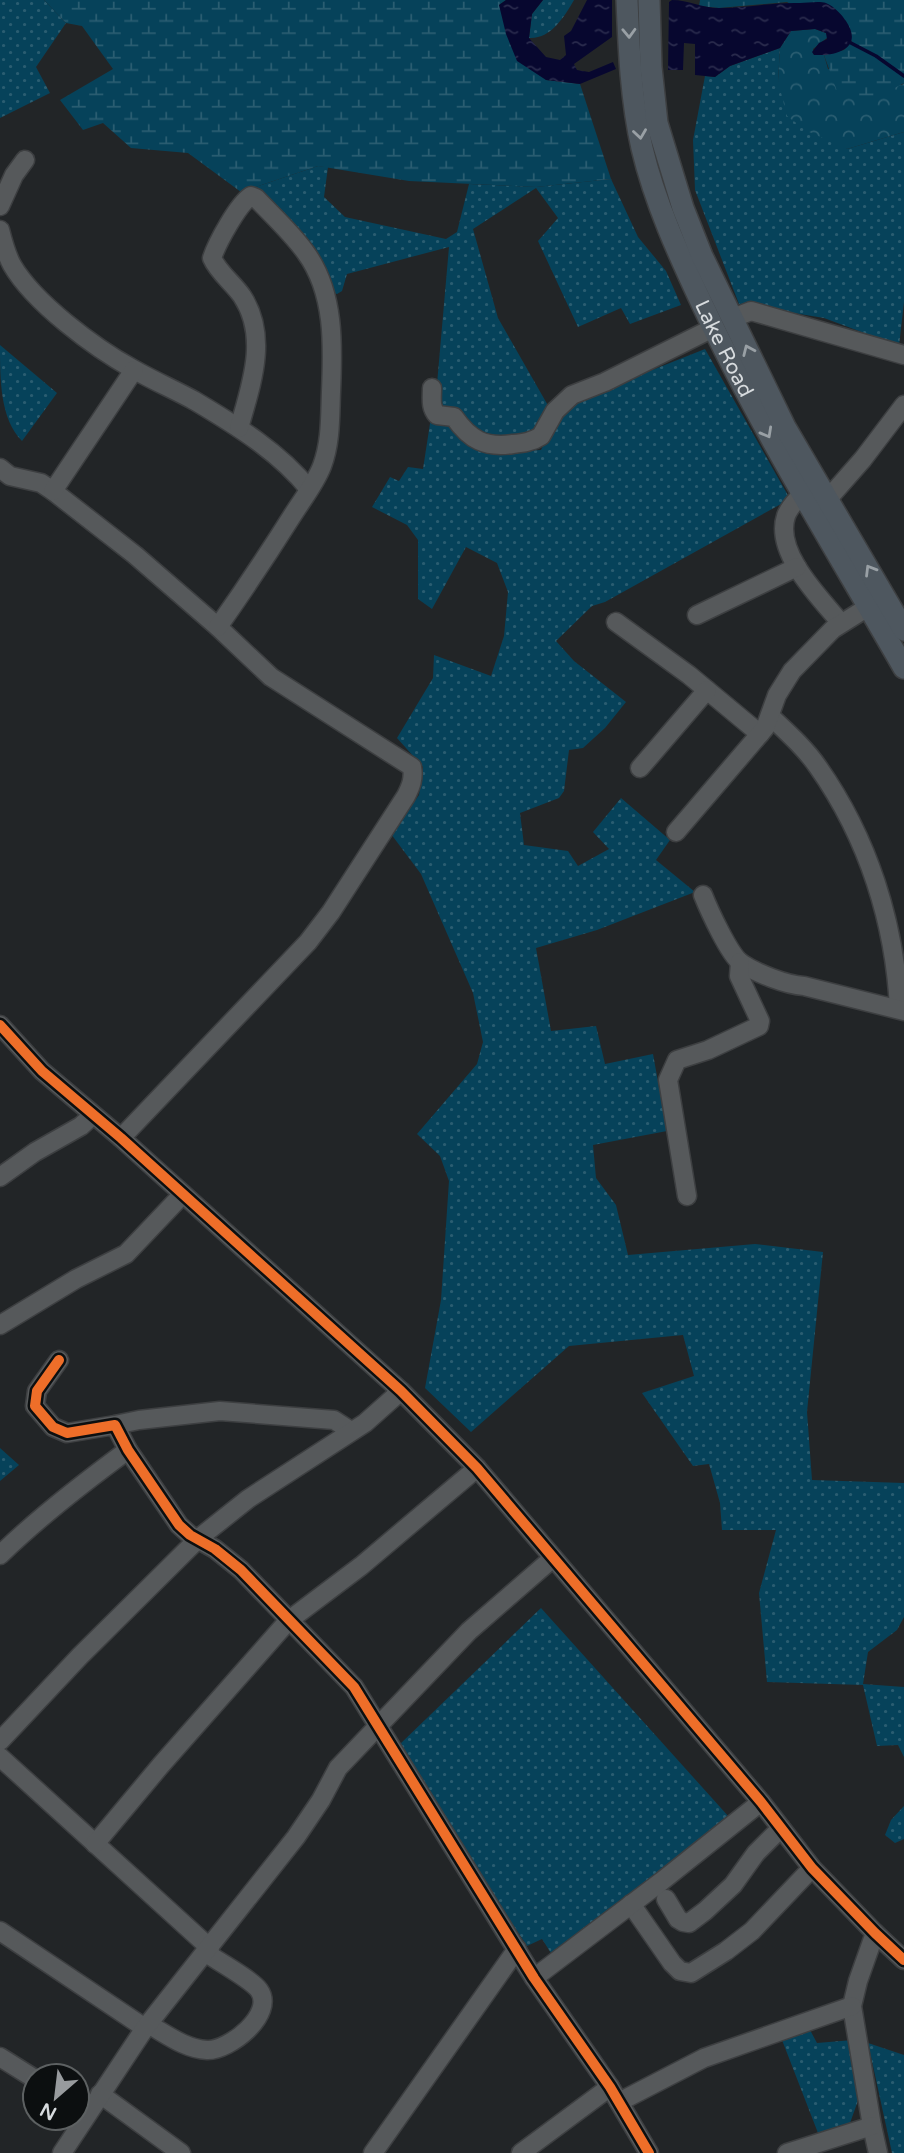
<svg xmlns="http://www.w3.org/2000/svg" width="904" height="2153" viewBox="0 0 904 2153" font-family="'Varela Round',sans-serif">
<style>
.grass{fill:url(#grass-dots)}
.forest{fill:url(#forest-crowns)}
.wetland{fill:url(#wetland-marsh)}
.water{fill:url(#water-ripples)}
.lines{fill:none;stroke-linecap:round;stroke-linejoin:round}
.stream{stroke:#07072f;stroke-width:3.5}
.minor-casing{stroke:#3d3f41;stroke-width:21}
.major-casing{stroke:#3d3f41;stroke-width:24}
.minor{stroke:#56595b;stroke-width:18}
.major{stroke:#4e575f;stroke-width:21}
.cycleway-casing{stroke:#0c0f10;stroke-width:15}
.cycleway{stroke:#ee6e29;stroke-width:10}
.oneway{stroke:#99a0a5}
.labels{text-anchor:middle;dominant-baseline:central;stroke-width:7;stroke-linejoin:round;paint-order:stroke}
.street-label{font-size:21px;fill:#d7dbde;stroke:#0c0f10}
</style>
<defs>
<pattern id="grass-dots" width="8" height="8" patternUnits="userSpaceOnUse" patternTransform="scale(1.75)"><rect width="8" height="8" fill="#06425a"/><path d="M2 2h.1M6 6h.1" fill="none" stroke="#2a5d71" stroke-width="1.8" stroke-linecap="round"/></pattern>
<pattern id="forest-crowns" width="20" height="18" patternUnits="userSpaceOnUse" patternTransform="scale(1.75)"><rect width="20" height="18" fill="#06425a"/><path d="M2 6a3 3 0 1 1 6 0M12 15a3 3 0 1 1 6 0" fill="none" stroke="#2a5d71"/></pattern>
<pattern id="wetland-marsh" width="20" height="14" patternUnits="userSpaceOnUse" patternTransform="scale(1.75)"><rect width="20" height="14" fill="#06425a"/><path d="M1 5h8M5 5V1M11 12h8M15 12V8" fill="none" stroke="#2a5d71"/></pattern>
<pattern id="water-ripples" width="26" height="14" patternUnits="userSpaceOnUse" patternTransform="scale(1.75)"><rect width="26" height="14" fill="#07072f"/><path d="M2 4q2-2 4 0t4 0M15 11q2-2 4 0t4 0" fill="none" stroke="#2a2b4d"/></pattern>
</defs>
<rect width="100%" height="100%" fill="#222527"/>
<g class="grass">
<polygon points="0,0 44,0 66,23 36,67 50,93 0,118"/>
<path d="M543 0H574C564 17 551 39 529 38L532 14Z"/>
<polygon points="780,48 778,81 847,149 904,132 904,302 899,346 824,318 739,304 695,190 693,140 705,76 715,77 730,66"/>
<polygon points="318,166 328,167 324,197 345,217 446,239 457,232 469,184 536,187 611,179 638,237 666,271 681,305 630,324 621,308 578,327 538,241 558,218 536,188 473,229 498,318 550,409 535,433 491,442 435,407 449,247 347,274 342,291 337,294 327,291 264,211 241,192"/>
<path d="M0 345 57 393 22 441C0 419 0 380 0 345Z"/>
<polygon points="705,349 790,499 605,602 592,606 556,641 574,661 626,702 605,728 583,748 569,750 564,791 559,798 520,813 524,845 568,851 578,866 609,849 593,832 621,798 670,840 656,860 695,892 597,930 536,948 551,1031 596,1026 605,1064 653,1054 667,1131 593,1145 596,1178 616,1205 628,1255 755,1244 823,1252 807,1412 812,1480 904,1483 904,1617 897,1630 868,1652 863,1684 904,1687 904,1757 898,1745 877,1746 863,1685 767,1682 759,1593 776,1530 722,1530 720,1503 709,1464 693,1466 642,1393 694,1376 683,1335 569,1346 471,1432 425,1388 441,1300 449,1181 440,1156 417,1134 477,1064 483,1042 473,993 421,874 391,834 419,795 423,767 397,738 433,678 434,655 491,676 504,636 508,592 497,563 466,547 432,609 418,599 418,540 407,525 372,507 390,477 399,481 408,467 423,469 431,417 453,421 502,452 541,450 559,412 617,384"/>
<polygon points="0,1448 19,1465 0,1481"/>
<polygon points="541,1608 729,1817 559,1953 551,1953 542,1939 527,1946 475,1867 399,1745"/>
<polygon points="904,1806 904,1839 895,1843 885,1835 891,1820"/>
<polygon points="810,2030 817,2043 853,2040 860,2095 850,2123 818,2133 782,2040"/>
<polygon points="868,2043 904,2055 904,2153 892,2153"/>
</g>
<polygon class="forest" points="815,29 826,33 828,37 813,49 814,55 824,55 828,69 902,85 904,83 904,132 847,149 807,131 787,116 778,81 780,48 791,31"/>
<g class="wetland">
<polygon points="44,0 506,0 499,5 546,80 580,84 611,179 536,187 409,181 318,166 241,192 188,153 131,148 103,123 83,130 60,100 113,69 82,26 66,23"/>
<polygon points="700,0 904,0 904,83 868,102 837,91 824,55 844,50 852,41 787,2 719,8 699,6"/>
</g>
<g class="water">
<polygon points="506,0 543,0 532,14 529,38 546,57 560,60 566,55 564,36 571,31 587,0 612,0 612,37 574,64 577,70 589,72 613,62 616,69 580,84 546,80 517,61 506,34 499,5"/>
<path d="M672 0C688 0 702 8 719 8 746 8 773 2 800 3 807 3 819 1 826 3 834 6 842 15 846 21 864 48 837 56 814 55L812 52 819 43 827 39 826 33 815 29 791 31 780 48 730 66 715 77 695 75V44L684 43 683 70H668L669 2Z"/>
</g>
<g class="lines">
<polyline class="stream" points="849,42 876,56 904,76"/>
<g class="minor-casing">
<g id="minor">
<polyline points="0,206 14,175 25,160"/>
<path d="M0 230C3 242 6 254 12 265 34 303 95 348 133 369 154 381 175 390 195 401 237 426 279 452 309 489"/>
<polyline points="733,318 751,311 904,355"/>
<path d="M432 388C432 399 430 407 437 415L454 417C470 440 485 448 513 444 523 443 532 442 541 436L555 411 572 395 605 382 713 328"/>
<path d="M0 468 10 476 41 483 53 491 135 555 218 627 271 677 412 767C414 779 411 786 406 796L331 912 308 942 121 1138"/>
<polyline points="53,491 134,370"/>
<path d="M802 494C796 501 789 507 786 516 774 552 819 597 841 623"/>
<polyline points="827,500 863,459 904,405"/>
<polyline points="697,615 797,567"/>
<polyline points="616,622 689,675 760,734"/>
<path d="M218 627C244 590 268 554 292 516 302 500 315 484 322 466 331 442 330 417 331 392 333 346 335 293 306 253 292 233 273 216 256 198L251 196C238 204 217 243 212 258 218 272 233 283 242 296 269 337 251 385 239 428"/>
<path d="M770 716C787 732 805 748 818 767 868 838 895 923 899 1009"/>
<polyline points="640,768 707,690"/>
<polyline points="676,832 765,728 777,695 792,671 833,629 868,607"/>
<path d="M703 895C709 910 729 954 741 963 756 973 786 985 804 986L904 1011"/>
<polyline points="0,1025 42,1071 121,1138 401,1391 477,1468 761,1802 812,1868 875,1933 904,1960"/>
<polyline points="0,1177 35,1152 81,1126 93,1115"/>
<polyline points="687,1196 668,1080 677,1060 708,1050 759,1026 760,1021 739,976 740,962"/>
<polyline points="0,1325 76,1279 126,1254 183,1194"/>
<polyline points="59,1360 37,1391 35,1406 53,1427 67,1433 115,1425 128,1450 179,1525 190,1535 215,1549 241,1570 354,1687 534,1978 610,2087 649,2153"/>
<polyline points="115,1425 139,1420 220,1411 334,1420 351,1431"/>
<path d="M0 1555C40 1516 83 1483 128 1450"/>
<polyline points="0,1741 80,1656 199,1538 248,1499 365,1423 401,1391"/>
<polyline points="0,1757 210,1948"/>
<polyline points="95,1844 161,1765 288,1621 361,1566 477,1468"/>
<polyline points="666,1899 678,1919 683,1922 689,1923 705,1911 733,1885 756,1853 781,1828"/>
<polyline points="631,1904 672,1963 680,1971 691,1973 726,1951 752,1931 812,1868"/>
<polyline points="0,1931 145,2028"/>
<polyline points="875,1933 858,1981 852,2006 872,2126 878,2153"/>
<polyline points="534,1978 662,1881 761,1802"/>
<path d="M148 2024C166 2034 185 2049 207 2050 229 2051 276 2014 259 1990 252 1980 218 1961 206 1953"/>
<polyline points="0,2057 35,2079"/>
<polyline points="100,2094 181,2153"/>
<polyline points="619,2102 704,2058 852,2006"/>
<polyline points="62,2153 145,2028 296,1837 321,1800 338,1768 469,1631 553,1558"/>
<polyline points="373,2153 517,1949"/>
<polyline points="521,2153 610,2087"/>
<polyline points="787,2153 872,2126"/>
</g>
</g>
<g class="major-casing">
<g id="major">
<path id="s1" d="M627 0C629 49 631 100 642 148 655 203 679 255 703 306 762 431 835 548 904 668"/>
<polyline points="649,0 651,67 657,123 683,208 702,256 785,427 904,630"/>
</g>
</g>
<use href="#minor" class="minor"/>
<use href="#major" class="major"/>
<g class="cycleway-casing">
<g id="cycleway">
<polyline points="0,1025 42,1071 121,1138 401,1391 477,1468 761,1802 812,1868 875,1933 904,1960"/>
<polyline points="59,1360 37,1391 35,1406 53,1427 67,1433 115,1425 128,1450 179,1525 190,1535 215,1549 241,1570 354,1687 534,1978 610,2087 649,2153"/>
</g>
</g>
<use href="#cycleway" class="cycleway"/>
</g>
<defs><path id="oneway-chevron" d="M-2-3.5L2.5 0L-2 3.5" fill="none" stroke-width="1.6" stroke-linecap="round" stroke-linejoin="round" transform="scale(1.75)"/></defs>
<g class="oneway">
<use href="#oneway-chevron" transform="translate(629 33) rotate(88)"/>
<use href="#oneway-chevron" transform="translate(640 134) rotate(82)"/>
<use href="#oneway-chevron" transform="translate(748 350) rotate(-114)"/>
<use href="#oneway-chevron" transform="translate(767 433) rotate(61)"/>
<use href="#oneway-chevron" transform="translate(870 570) rotate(-121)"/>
</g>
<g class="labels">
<g class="street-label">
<text stroke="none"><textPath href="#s1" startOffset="366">Lake Road</textPath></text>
</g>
</g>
<g transform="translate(56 2097) rotate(208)"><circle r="33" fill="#0c0f10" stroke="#5d6162" stroke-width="2"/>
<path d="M0-5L12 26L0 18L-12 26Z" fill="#989b9e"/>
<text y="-10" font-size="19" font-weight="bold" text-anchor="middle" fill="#d7dbde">N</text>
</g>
</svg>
